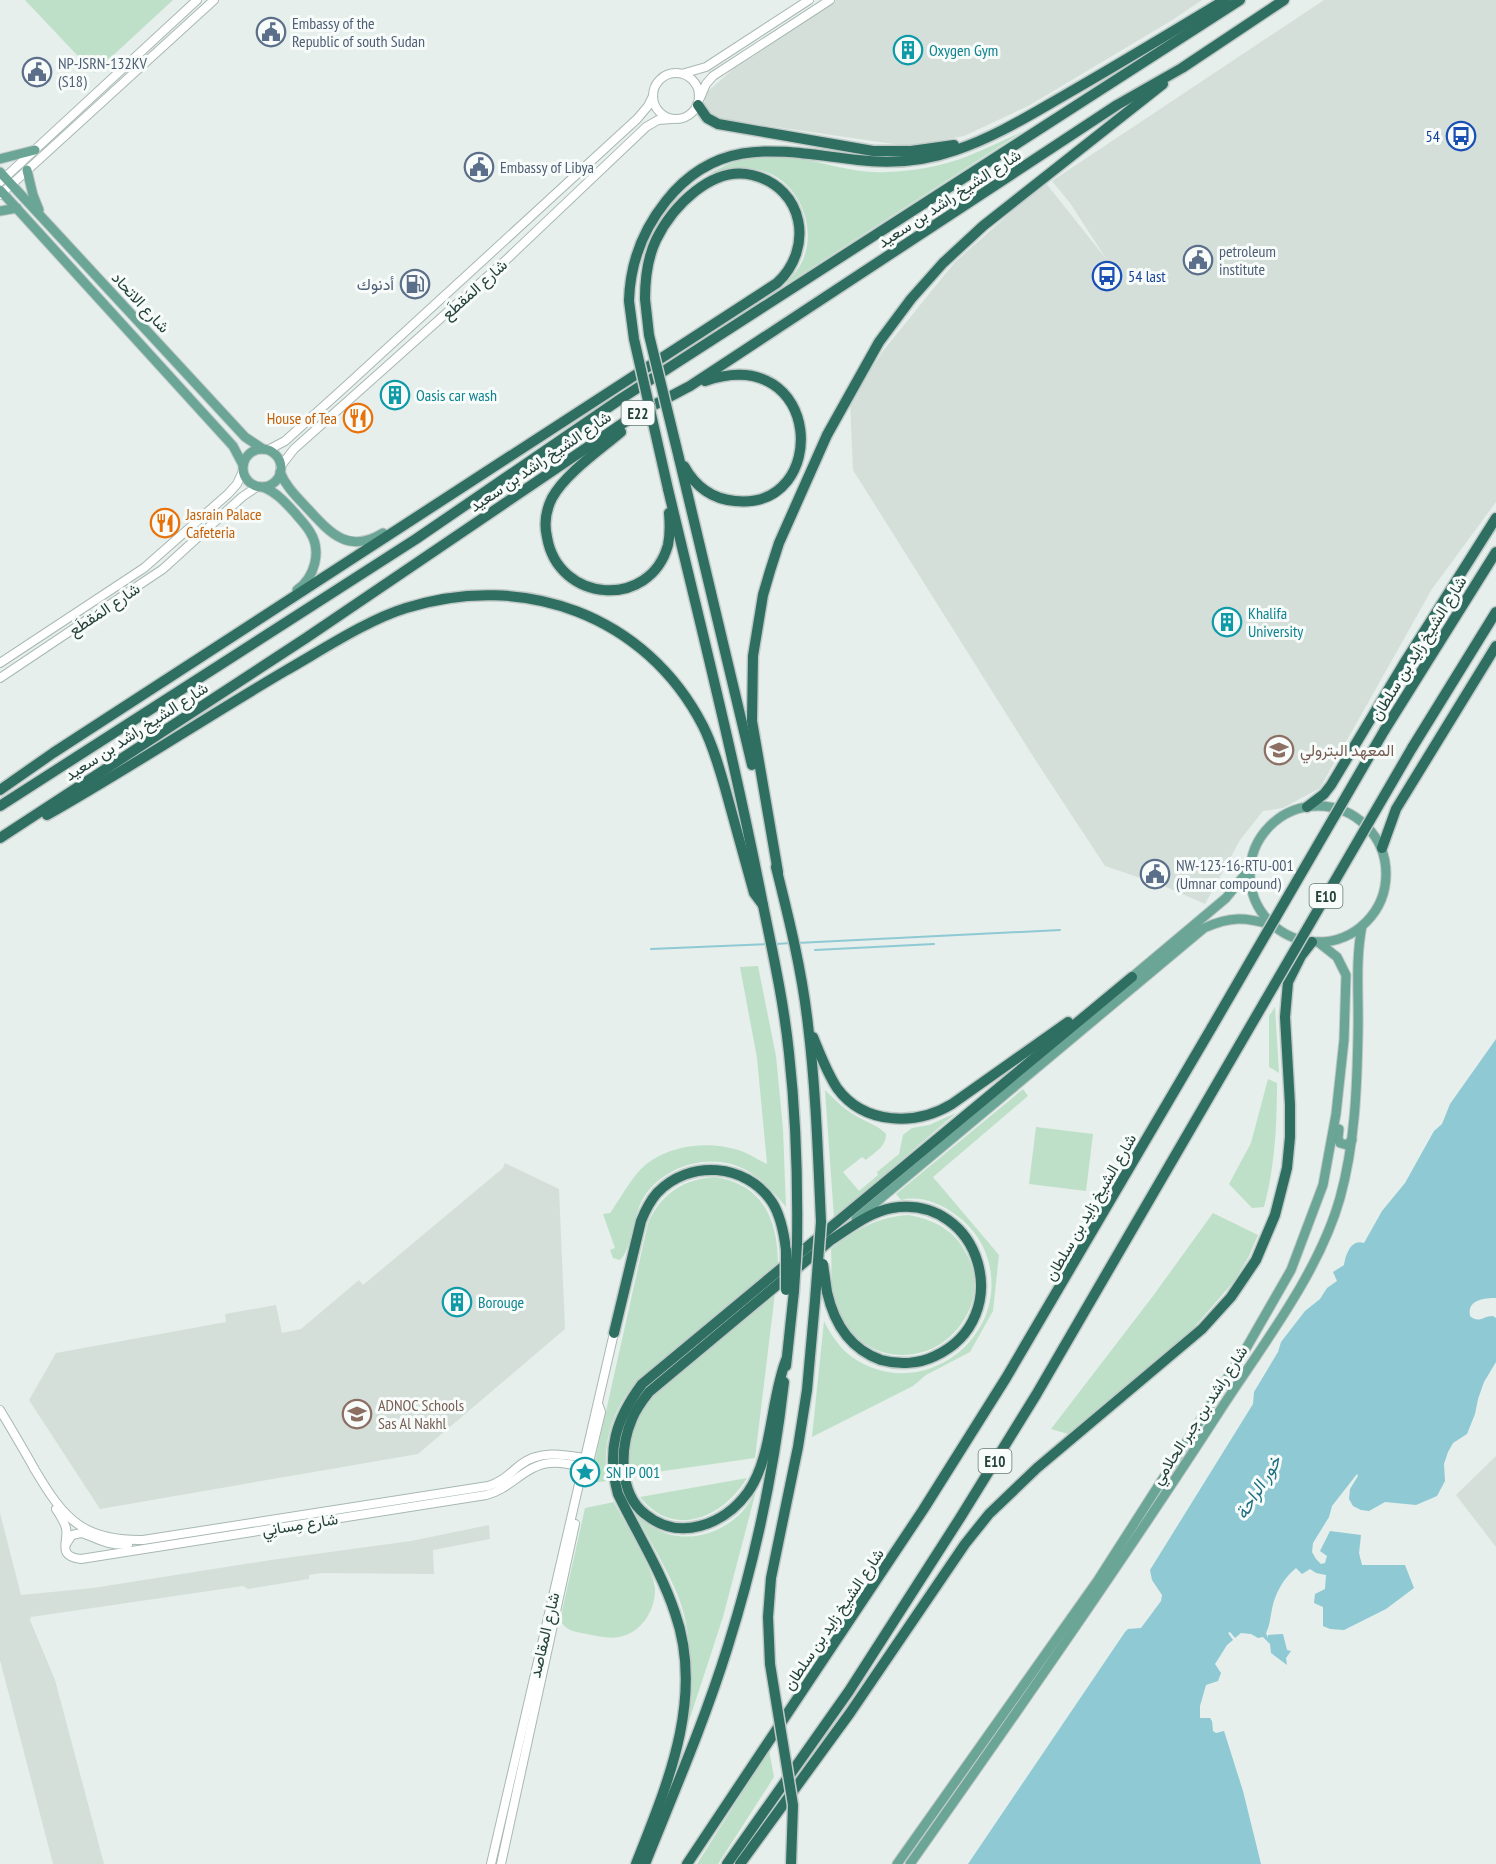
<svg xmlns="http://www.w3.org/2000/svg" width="1496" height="1864" viewBox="0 0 1496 1864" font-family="'PT Sans Narrow',Vazirmatn,sans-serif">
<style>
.built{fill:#d4dfda}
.green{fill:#bfe0c8}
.water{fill:#8ec9d4}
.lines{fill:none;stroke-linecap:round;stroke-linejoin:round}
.stream{stroke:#8ec9d4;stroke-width:2}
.minor-casing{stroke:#a8b8b2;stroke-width:10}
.major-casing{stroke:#c2cac8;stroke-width:11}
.highway-casing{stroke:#c2cac8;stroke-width:13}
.minor{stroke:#fff;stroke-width:8}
.major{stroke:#6aa596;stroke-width:9}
.highway{stroke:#2f6f62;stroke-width:10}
.highway-bridge-casing{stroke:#c2cac8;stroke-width:13;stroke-linecap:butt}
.highway-bridge{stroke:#2f6f62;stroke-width:10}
.labels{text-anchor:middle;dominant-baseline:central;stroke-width:6;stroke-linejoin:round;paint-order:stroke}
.shield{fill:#f7fbf9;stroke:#637a73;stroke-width:1.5}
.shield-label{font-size:15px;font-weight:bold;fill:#24423a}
.service-label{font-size:16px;fill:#4e5e75;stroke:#f7fbf9;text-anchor:start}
.culture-label{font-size:16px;fill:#0d838f;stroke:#f7fbf9;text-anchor:start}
.transit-label{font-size:16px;fill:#164399;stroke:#f7fbf9;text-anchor:end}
.street-label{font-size:16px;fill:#24423a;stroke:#f7fbf9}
.food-label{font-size:16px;fill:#c56008;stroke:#f7fbf9;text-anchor:end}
.education-label{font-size:16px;fill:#785e54;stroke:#f7fbf9;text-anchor:start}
.water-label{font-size:18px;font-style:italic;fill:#1c6f80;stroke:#f7fbf9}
</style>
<rect width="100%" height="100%" fill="#e6efeb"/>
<g class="built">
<polygon points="836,0 1202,0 1174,19 1030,105 964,136 908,146 713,118 704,108 705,94 741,62"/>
<polygon points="1324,0 1496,0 1496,502 1432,589 1320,788 1283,808 1263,811 1240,840 1205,904 1164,886 1105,866 1036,761 853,470 850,401 883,351 955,262 1045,182 1107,260 1070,203 1052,181"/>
<polygon points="505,1163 559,1189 565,1329 418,1454 100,1509 29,1400 56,1353 226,1322 225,1314 276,1305 282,1333 301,1329 359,1280 363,1285 503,1168"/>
<polygon points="1496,1456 1496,1547 1456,1495"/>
<polygon points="0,1513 21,1595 93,1588 271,1560 411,1541 489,1525 490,1539 433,1550 434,1574 321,1573 309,1575 309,1579 248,1589 243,1586 31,1617 30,1620 55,1680 104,1864 53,1864 0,1660"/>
</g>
<g class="green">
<polygon points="25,0 173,0 94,73"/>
<path d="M1022 132 785 285C792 276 802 266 805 254 815 222 797 181 763 171 745 165 726 169 708 174 724 166 742 157 760 156 803 152 844 175 887 172 913 171 944 166 968 156 986 149 1004 140 1022 132Z"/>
<path d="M758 966 776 1056 783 1129 786 1207C774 1193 762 1179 746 1170 712 1151 664 1165 644 1197 633 1213 632 1250 620 1260L613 1258 610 1250 615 1248 603 1214 610 1213C620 1199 629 1182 640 1170 666 1144 712 1139 746 1153 753 1156 760 1161 767 1164L757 1058 740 967Z"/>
<polygon points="1275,1007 1279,1073 1269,1067 1269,1016"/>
<path d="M1268 1079 1277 1083C1277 1125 1275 1166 1264 1207L1252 1208 1229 1184 1251 1143Z"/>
<path d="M1023 1089 1028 1096 933 1177 999 1255 993 1311 970 1352 926 1375 913 1386 812 1437 824 1321C831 1335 839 1347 852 1357 917 1403 1004 1344 990 1268 986 1246 974 1228 956 1215 941 1204 921 1195 901 1200L896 1194Z"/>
<path d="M825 1090C835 1100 845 1110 858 1117 868 1123 878 1125 886 1134 886 1147 875 1152 866 1160L862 1157 843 1172 859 1191 878 1175 877 1172 899 1154 903 1135 912 1128 929 1125 956 1113 834 1218Z"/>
<polygon points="1036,1127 1093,1134 1086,1191 1029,1184"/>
<path d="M715 1177C764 1185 778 1220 778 1266L637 1381C612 1410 602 1443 607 1481L590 1483 648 1223C661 1194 683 1179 715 1177Z"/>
<polygon points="1213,1213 1258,1235 1249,1256 1235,1280 1190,1332 1068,1434 1051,1429 1153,1296"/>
<path d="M909 1215C935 1220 956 1231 967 1255 976 1271 977 1291 970 1308 943 1372 857 1371 835 1303 830 1286 832 1267 831 1249 854 1230 880 1216 909 1215Z"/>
<polygon points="775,1293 755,1458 628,1476 626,1463 635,1420 652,1396"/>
<path d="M747 1478C723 1517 674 1540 640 1497Z"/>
<path d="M756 1491 723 1617 688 1724C691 1682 694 1636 678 1596 665 1564 645 1533 629 1502 634 1508 638 1516 643 1520 674 1547 717 1539 743 1511 748 1505 752 1498 756 1491Z"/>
<path d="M614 1502C623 1520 656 1573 655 1590 655 1611 641 1633 619 1637 608 1639 598 1636 587 1634 575 1632 566 1631 560 1620L585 1508Z"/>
<polygon points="769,1750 774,1777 718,1864 697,1864"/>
</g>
<path class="water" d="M1496 1039V1298C1483 1298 1467 1300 1470 1316 1479 1324 1483 1316 1493 1316L1496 1318V1362L1484 1382 1478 1399 1475 1414 1467 1434 1453 1443 1448 1452 1444 1464 1445 1481 1437 1496 1416 1505 1385 1502 1369 1511 1361 1510 1353 1506 1349 1499 1350 1489 1358 1476 1357 1474 1332 1506 1329 1517 1313 1543 1312 1552 1316 1559 1321 1564 1325 1563 1327 1556 1320 1551 1330 1531 1361 1535 1359 1553 1362 1565H1405L1414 1588 1386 1609 1344 1630 1330 1629 1323 1626V1607L1314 1603 1315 1594 1325 1589 1326 1575 1316 1573 1310 1569 1302 1574 1296 1568C1283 1579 1275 1593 1272 1609 1270 1618 1270 1625 1266 1633L1268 1638V1635L1283 1634 1287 1650 1291 1651 1286 1658 1287 1665 1271 1653 1270 1644 1263 1637 1258 1638 1251 1634 1241 1633 1235 1638 1230 1632 1228 1633 1233 1640 1227 1645 1215 1664 1221 1673 1218 1681 1206 1685 1200 1706V1718H1210L1212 1721 1213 1731 1216 1733 1224 1731 1243 1791 1261 1864H968L1125 1632 1128 1629 1141 1628 1161 1601 1162 1595 1152 1580 1150 1570 1253 1404 1254 1392 1278 1352 1281 1342 1305 1311 1320 1299 1327 1288 1337 1281 1333 1272 1344 1265C1346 1254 1351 1239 1364 1243L1382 1211 1405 1183 1434 1131 1442 1124 1450 1104Z"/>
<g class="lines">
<g class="stream">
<polyline points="797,943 1060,930"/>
<polyline points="776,944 791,943"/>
<polyline points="651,949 767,944"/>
<polyline points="815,950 934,944"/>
</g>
<g class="minor-casing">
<g id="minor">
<circle cx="676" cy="96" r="23"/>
<polyline points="685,73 706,67 809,0"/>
<polyline points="700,98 706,84 713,76 830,0"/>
<polyline points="0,182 197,0"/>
<polyline points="0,195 214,0"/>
<polyline points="268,450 285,441 346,386 637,119 648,106 653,96"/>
<polyline points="280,467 294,449 506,260 646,127 658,120 672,119"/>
<polyline points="0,663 144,568 228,494 237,484 243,471"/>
<polyline points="0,678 163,569 242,497 258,486"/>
<path d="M0 1410C12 1430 24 1450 35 1470 64 1519 83 1541 143 1540L488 1486C502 1482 509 1474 520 1465 541 1449 566 1455 590 1459"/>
<polyline points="589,1462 601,1412 599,1406"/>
<path d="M56 1509C60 1515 64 1521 66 1528 69 1542 56 1556 81 1559L486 1495C511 1489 525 1465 550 1463 562 1461 576 1466 588 1468"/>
<path d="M66 1544 72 1535 81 1533C98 1538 109 1547 128 1544"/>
<polyline points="491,1864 614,1333"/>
<polyline points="501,1864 575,1524"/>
</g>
</g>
<g class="major-casing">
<g id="major">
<polyline points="0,159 35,150"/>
<polyline points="27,170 33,195 39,210"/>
<polyline points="0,172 245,437 263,449"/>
<polyline points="0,190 233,446 243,465"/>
<polyline points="0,211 17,208"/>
<circle cx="262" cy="468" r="19"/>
<path d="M280 472C286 487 297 497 308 509 331 534 349 554 383 533"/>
<path d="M263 487C276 492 285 502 295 513 300 519 306 525 310 532 322 551 315 577 297 590"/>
<circle cx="1318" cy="874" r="68"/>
<polyline points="1132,977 1226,898 1251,867"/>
<polyline points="1339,1129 1338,1138 1340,1143 1347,1145 1352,1140"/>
<path d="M856 1219 1204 928C1231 916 1245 917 1273 925"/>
<polyline points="897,1864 1098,1580 1244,1352 1291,1270 1323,1185 1336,1114 1344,1040 1346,975 1337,957 1318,942"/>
<path d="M910 1864C1015 1715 1120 1565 1219 1412 1261 1347 1319 1273 1340 1198 1355 1144 1357 1088 1358 1033 1359 996 1355 962 1362 926"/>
</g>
</g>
<g class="highway-casing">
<g id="highway">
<polyline points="698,105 707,118 718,124 873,151 911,151 954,145"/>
<path d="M629 301C630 263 642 231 666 201 720 133 784 152 858 160 891 164 925 161 956 150 995 137 1030 115 1065 95 1119 64 1172 32 1225 0"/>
<path d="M621 432C600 450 566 473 552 498 546 510 544 524 547 537 558 603 650 610 668 545 670 535 670 524 669 513"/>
<polyline points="679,458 752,765"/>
<path d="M684 466C695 486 712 499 735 501 831 511 823 341 705 381"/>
<path d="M668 489C701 627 736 766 763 905 773 954 784 1004 789 1053 796 1117 798 1180 797 1244"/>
<polyline points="1384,731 1496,552"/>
<polyline points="1412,748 1496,612"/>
<path d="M0 790 53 753 777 283C814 249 805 188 752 175 712 165 672 207 656 240 647 259 645 278 645 299"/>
<polyline points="0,806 416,539 622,398 1240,0"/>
<polyline points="1307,807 1324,794 1331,785 1403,665 1496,518"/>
<path d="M47 815C128 769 205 718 285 671 322 650 367 620 406 608 523 571 646 615 703 726 713 746 719 767 725 788 735 823 744 858 754 893L763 905"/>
<polyline points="0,838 306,638 635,415 690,386 1117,105 1182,68 1284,0"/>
<polyline points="1382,848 1396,809 1496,646"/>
<path d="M776 867C789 919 802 971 808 1025 816 1090 818 1156 821 1222"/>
<polyline points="778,872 752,721 753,656 763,595 770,571 779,543 827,435 879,342 911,299 943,263 983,226 1163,84"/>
<path d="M813 1037C820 1054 827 1073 837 1088 864 1125 916 1126 952 1104L1068 1022"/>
<path d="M614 1333 641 1221C645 1211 650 1201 657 1193 689 1159 746 1163 772 1202 781 1216 784 1233 786 1250"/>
<path d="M786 1360C770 1401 773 1456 748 1492 724 1525 679 1542 645 1514 618 1493 620 1447 632 1419 636 1409 642 1401 649 1392L831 1240C850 1228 869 1212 892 1208 981 1194 1017 1318 935 1356 919 1364 899 1365 881 1360 850 1349 834 1323 827 1292"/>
<polyline points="786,1366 794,1291"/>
<polyline points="770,1664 768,1617 771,1578 798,1447 807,1390 815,1301"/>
<path d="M636 1864C667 1785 705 1698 675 1613 661 1571 637 1533 618 1494 606 1450 616 1419 642 1384L1132 977"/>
<path d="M645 1864C674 1792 705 1720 728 1646 755 1560 774 1471 784 1382"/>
<polyline points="687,1864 923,1510 1006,1378 1212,1027"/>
<polyline points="727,1864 849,1691 960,1518 1036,1395 1240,1044"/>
<polyline points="740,1864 850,1713 965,1544 989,1514 1037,1468 1202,1329 1231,1297 1256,1260 1275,1215 1287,1168 1290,1137 1290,1105 1285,1017 1288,982 1301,956 1312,942"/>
</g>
</g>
<use href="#minor" class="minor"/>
<use href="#major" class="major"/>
<use href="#highway" class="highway"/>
<g class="highway-bridge-casing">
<g id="highway-bridge">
<polyline points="645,299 649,335 679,458"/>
<polyline points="629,301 634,339 668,489"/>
<polyline points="1212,1027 1384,731"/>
<polyline points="1240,1044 1412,748"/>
<polyline points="823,1264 827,1292"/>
<polyline points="786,1290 786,1250"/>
<polyline points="794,1291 797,1244"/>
<polyline points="815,1301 821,1222"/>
<polyline points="770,1664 793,1805 791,1864"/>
</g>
</g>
<use href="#highway-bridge" class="highway-bridge"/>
</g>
<defs>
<g id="civic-ring" transform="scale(1.5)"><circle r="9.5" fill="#f7fbf9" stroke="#5c6f8a" stroke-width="1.5"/><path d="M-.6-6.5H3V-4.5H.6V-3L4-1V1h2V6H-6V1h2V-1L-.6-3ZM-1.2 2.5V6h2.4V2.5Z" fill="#5c6f8a"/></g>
<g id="building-ring" transform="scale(1.5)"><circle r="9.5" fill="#f7fbf9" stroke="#0f9aa8" stroke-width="1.5"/><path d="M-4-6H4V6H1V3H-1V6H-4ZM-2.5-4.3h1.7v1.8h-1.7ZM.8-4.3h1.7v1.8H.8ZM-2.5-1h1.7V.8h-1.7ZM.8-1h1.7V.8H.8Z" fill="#0f9aa8"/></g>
<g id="bus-ring" transform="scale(1.5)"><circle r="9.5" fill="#f7fbf9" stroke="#1a4fb4" stroke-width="1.5"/><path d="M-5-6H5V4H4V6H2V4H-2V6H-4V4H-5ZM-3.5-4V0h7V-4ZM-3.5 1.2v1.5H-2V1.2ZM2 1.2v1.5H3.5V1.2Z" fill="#1a4fb4"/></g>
<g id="fuel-ring" transform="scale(1.5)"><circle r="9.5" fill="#f7fbf9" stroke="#5c6f8a" stroke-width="1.5"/><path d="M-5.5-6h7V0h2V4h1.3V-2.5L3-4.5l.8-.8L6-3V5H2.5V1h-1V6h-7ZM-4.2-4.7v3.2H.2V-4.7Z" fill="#5c6f8a"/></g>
<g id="restaurant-ring" transform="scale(1.5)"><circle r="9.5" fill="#f7fbf9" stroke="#e8710a" stroke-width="1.5"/><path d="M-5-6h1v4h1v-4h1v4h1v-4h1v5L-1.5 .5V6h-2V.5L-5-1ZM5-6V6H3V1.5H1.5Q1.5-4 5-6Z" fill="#e8710a"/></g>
<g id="school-ring" transform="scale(1.5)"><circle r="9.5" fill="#f7fbf9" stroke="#8d6e63" stroke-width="1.5"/><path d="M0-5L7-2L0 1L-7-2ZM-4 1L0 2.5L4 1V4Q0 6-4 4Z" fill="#8d6e63"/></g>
<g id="sight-ring" transform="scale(1.5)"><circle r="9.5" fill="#f7fbf9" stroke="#0f9aa8" stroke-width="1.5"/><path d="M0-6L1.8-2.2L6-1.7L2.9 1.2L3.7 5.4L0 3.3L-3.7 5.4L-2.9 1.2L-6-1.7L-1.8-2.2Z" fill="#0f9aa8"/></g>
</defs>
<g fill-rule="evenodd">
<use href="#civic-ring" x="271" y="32"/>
<use href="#building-ring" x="908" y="50"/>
<use href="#civic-ring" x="37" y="72"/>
<use href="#bus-ring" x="1461" y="136"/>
<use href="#civic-ring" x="479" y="167"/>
<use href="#civic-ring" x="1198" y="260"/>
<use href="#bus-ring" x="1107" y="276"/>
<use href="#fuel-ring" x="415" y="284"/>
<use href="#building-ring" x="395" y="395"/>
<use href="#restaurant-ring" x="358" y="418"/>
<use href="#restaurant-ring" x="165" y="523"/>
<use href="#building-ring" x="1227" y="622"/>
<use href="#school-ring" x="1279" y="750"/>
<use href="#civic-ring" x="1155" y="874"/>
<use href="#building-ring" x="457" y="1302"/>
<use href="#school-ring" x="357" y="1414"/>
<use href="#sight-ring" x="585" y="1472"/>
</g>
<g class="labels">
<g class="shield">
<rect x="621.5" y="401" width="33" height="24" rx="4.5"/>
<rect x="1309.5" y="884" width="33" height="24" rx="4.5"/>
<rect x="978.5" y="1449" width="33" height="24" rx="4.5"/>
</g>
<g class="shield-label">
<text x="638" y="413">E22</text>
<text x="1326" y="896">E10</text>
<text x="995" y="1461">E10</text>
</g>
<g class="service-label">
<text x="292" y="23">Embassy of the<tspan x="292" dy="18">Republic of south Sudan</tspan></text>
<text x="58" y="63">NP-JSRN-132KV<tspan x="58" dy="18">(S18)</tspan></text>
<text x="500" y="167">Embassy of Libya</text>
<text x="1219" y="251">petroleum<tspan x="1219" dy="18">institute</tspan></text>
<text x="394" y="284" text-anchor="end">أدنوك</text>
<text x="1176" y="865">NW-123-16-RTU-001<tspan x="1176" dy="18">(Umnar compound)</tspan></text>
</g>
<g class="culture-label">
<text x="929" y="50">Oxygen Gym</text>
<text x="416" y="395">Oasis car wash</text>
<text x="1248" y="613">Khalifa<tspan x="1248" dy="18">University</tspan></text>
<text x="478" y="1302">Borouge</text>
<text x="606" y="1472">SN IP 001</text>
</g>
<g class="transit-label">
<text x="1440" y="136">54</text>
<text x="1128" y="276" text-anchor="start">54 last</text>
</g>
<g class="street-label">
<text transform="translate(949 198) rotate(-33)">شارع الشيخ راشد بن سعيد</text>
<text transform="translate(474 289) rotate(-42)">شارع المَقطَع</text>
<text transform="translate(141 302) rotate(47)">شارع الاتحاد</text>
<text transform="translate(540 461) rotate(-34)">شارع الشيخ راشد بن سعيد</text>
<text transform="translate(104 609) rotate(-34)">شارع المَقطَع</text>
<text transform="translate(1418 648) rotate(-58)">شارع الشيخ زايد بن سلطان</text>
<text transform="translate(136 731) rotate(-33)">شارع الشيخ راشد بن سعيد</text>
<text transform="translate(1090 1207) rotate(-60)">شارع الشيخ زايد بن سلطان</text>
<text transform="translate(1199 1415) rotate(-57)">شارع راشد بن جبر الحلامي</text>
<text transform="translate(300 1524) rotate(-9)">شارع مِسانِي</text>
<text transform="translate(833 1619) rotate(-56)">شارع الشيخ زايد بن سلطان</text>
<text transform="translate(544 1635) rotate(-77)">شارع المقاصد</text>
</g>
<g class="food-label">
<text x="337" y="418">House of Tea</text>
<text x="186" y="514" text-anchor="start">Jasrain Palace<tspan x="186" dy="18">Cafeteria</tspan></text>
</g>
<g class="education-label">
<text x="1300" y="750">المعهد البترولي</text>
<text x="378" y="1405">ADNOC Schools<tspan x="378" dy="18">Sas Al Nakhl</tspan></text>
</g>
<g class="water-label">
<text transform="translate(1258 1487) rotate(-58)">خور الراحة</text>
</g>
</g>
</svg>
